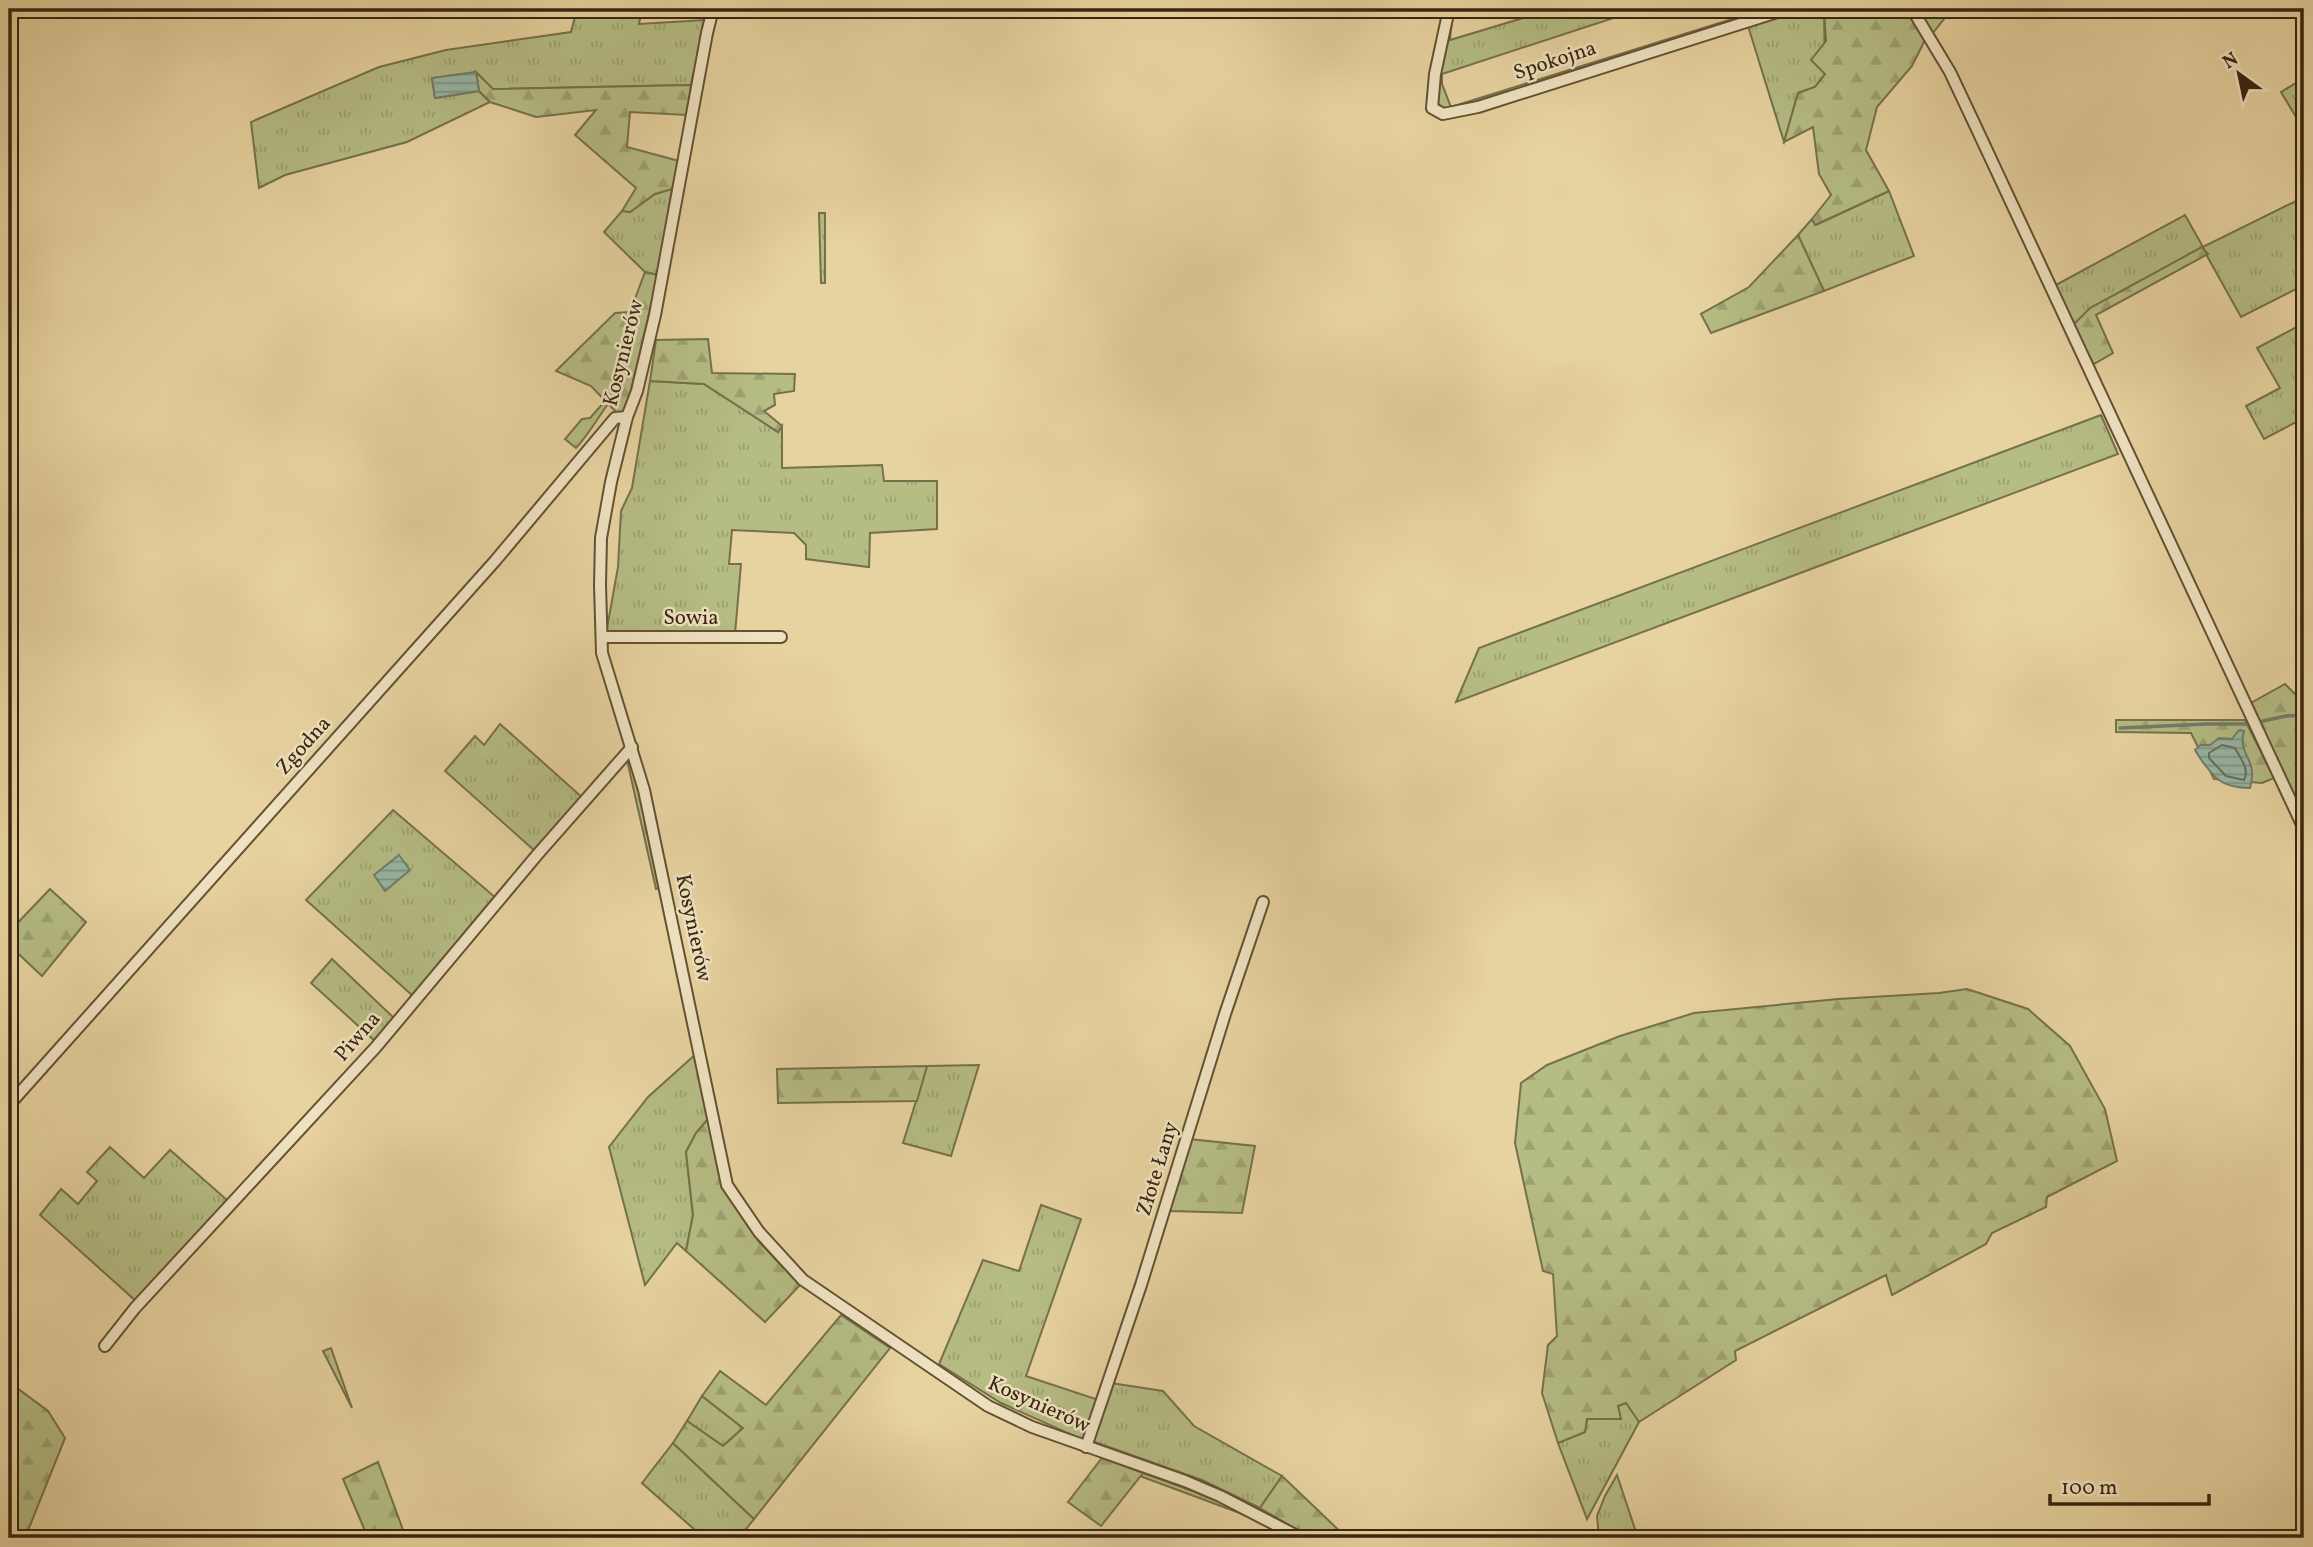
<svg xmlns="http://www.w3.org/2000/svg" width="2313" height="1547" viewBox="0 0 2313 1547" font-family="Vollkorn,serif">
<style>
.grass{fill:url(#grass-tufts);stroke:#76714a;stroke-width:2}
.forest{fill:url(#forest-firs);stroke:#76714a;stroke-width:2}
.water{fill:url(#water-rules);stroke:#717d6a;stroke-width:2}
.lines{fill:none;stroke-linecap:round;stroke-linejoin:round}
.shore{stroke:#686e5a;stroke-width:2}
.stream{stroke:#717d6a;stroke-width:3.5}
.minor-casing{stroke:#645133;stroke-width:14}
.minor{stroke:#efe2c1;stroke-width:10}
.labels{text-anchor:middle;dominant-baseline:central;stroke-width:5;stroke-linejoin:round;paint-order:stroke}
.street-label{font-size:21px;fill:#38260f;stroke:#efe2c1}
</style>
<defs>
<pattern id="grass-tufts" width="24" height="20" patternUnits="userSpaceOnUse" patternTransform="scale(1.75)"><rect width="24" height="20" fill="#b5bc84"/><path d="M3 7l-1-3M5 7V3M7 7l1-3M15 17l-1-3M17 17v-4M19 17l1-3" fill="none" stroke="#9ca171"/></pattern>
<pattern id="forest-firs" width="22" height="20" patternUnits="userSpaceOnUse" patternTransform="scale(1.75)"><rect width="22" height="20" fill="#b5bc84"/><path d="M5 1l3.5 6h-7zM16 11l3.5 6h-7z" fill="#9ca171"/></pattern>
<pattern id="water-rules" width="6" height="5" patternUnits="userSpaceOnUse" patternTransform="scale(1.75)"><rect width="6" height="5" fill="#97b7a6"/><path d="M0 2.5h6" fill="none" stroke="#7c9586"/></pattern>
</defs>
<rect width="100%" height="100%" fill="#e7d3a0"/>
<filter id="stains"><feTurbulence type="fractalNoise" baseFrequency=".00286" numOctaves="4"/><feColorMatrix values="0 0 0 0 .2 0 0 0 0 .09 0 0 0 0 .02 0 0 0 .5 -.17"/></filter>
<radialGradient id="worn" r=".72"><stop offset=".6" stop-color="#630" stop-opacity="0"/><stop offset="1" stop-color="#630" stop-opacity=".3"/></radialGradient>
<g class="grass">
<polygon points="577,9 642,9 639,24 705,20 691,85 492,89 476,72 432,78 435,98 479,91 490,102 407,142 285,175 259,188 251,122 379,67 446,50 571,32"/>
<path d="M1453 9 1450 40 1553 9H1641L1442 74V84L1451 107 1764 9H1781L1447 111C1436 106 1436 98 1435 87Z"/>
<polygon points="1800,9 1824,9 1825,74 1815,87 1798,93 1784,142 1748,26"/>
<polygon points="2304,78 2304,113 2296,117 2281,92"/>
<polygon points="672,189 658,275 645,272 604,232 622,211 630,212 655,194"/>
<polygon points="1889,191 1914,256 1824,291 1798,235 1812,219 1816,225"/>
<polygon points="2304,197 2304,285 2241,317 2202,247 2072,326 2054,286 2185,215 2203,247"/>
<polygon points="819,213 825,213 825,283 821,283"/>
<polygon points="2304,323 2304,418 2264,439 2246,406 2280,388 2257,348"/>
<polygon points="650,381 704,384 778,432 782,426 782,468 882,465 884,481 937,481 937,529 870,533 869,567 806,559 806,545 794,533 732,530 729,564 741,564 735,634 606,634 618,567 621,511 632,488"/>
<path d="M606 400 608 404C597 419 589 434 576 448L565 439 582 419 590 418Z"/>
<polygon points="2101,415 2118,454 1456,702 1479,648"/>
<polygon points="500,724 584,799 535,851 445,771 475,736 484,745"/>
<polygon points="393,810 496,898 413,996 306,900"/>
<polygon points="332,959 395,1019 376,1042 311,983"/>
<polygon points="697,1053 708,1119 696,1133 686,1152 693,1215 686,1251 677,1243 645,1285 609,1147 648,1097"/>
<polygon points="979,1065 951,1156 903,1143 927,1066"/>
<polygon points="110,1147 144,1178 170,1150 227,1200 137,1302 40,1215 61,1189 78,1204 97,1181 87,1172"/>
<polygon points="1041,1205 1081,1219 1026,1376 1099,1400 1083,1440 1001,1403 939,1364 983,1260 1019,1271"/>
<polygon points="331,1348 352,1408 323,1351"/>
<polygon points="1111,1383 1163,1391 1194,1426 1282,1476 1260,1508 1202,1480 1092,1441"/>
<polygon points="702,1396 743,1428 723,1446 687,1421"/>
<polygon points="1627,1402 1639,1422 1587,1519 1558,1443 1585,1432 1587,1419 1620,1418 1618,1406"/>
<polygon points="673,1443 754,1519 739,1538 704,1538 642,1483"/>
<polygon points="1143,1473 1228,1504 1264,1522 1140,1476"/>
<polygon points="1617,1475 1638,1538 1599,1538 1597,1516 1605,1496"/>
</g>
<g class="forest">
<polygon points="1824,9 1908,9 1926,38 1912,66 1877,107 1866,150 1889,191 1815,225 1812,219 1831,195 1819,174 1813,127 1784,142 1798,93 1815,87 1825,74 1811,60 1826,41"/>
<polygon points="1917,9 1952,9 1932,34"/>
<polygon points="476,72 493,89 691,85 687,115 630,112 627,147 679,161 672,189 655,194 630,212 622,211 636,188 575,135 596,110 536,117 490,102 479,91"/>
<polygon points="1798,235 1824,291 1711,333 1701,314 1749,287"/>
<polygon points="2202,247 2208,254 2096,315 2113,353 2092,365 2072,326 2090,308"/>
<polygon points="645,272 658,275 627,407 619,415 591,386 556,371 615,313 630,312"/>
<polygon points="708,339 712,373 795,374 794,391 774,394 775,405 764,411 782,426 778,432 704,384 650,381 656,340"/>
<polygon points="2285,684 2304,703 2304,800 2297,805 2251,703"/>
<polygon points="2116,720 2245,720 2274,778 2262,783 2214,779 2191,733 2116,732"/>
<polygon points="631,753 663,887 656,889 627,760"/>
<polygon points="50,889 86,922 42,976 9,945 9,932"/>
<polygon points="1967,989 2028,1009 2070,1046 2105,1109 2117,1161 2047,1197 2046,1207 1992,1233 1986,1244 1892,1295 1886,1275 1735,1351 1736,1360 1639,1422 1626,1403 1618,1406 1621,1419 1587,1419 1585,1432 1558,1443 1542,1393 1548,1345 1557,1336 1553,1274 1543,1271 1515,1143 1521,1083 1547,1065 1620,1036 1694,1013 1838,999 1939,993"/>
<polygon points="927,1066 917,1101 778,1103 777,1069"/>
<polygon points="708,1119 724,1188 759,1242 800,1285 765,1322 686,1251 693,1215 686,1152 696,1133"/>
<polygon points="1189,1139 1255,1146 1242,1213 1170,1211"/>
<polygon points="841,1315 890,1348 754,1519 673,1443 687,1421 723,1446 743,1428 702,1396 720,1371 766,1405"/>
<polygon points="9,1382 48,1411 65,1438 25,1538 9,1538"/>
<polygon points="1102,1458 1143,1473 1101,1526 1068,1502"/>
<polygon points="378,1462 406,1538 368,1538 343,1479"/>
<polygon points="1282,1476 1347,1538 1311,1538 1260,1508"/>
</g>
<g class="water">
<polygon points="476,72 479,91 435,98 432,78"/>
<path d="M2239 730 2244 731C2237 756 2259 758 2250 788 2242 788 2228 786 2222 782 2213 777 2200 759 2195 750L2201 745H2210L2219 738 2232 739Z"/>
<polygon points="399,855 410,870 385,891 374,875"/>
</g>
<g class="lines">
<path class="shore" d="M2222 745 2235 748C2240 758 2250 769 2244 780L2226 776 2209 758V753Z"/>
<g class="stream">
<polyline points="2263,721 2286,716 2304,715"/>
<polyline points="2120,728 2207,724 2249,724"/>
</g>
<g class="minor-casing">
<g id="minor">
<polyline points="713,9 707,33 655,315 637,391 627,417 611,482 601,538 600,585 602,653 644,790 727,1185 759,1232 803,1280 988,1406 1032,1427 1185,1481 1220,1496 1301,1538"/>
<polyline points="1449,9 1435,74 1432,108 1443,114 1478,107 1787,9"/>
<polyline points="1912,9 1950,72 1975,125 2304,829"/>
<polyline points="602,637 781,637"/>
<polyline points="9,1105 495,561 615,418 627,417"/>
<polyline points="105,1346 135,1308 376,1047 537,855 632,747"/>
<polyline points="1086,1447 1141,1285 1225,1014 1263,902"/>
</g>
</g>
<use href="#minor" class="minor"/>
</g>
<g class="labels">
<g class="street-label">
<text transform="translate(1555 61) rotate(-18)">Spokojna</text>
<text transform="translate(624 353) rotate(-76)">Kosynierów</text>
<text x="691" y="618">Sowia</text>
<text transform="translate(304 746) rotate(-48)">Zgodna</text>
<text transform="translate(693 928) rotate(78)">Kosynierów</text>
<text transform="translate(358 1037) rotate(-49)">Piwna</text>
<text transform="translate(1158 1169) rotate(-73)">Złote Łany</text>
<text transform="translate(1039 1405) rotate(24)">Kosynierów</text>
</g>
</g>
<rect width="2313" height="1547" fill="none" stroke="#e7d3a0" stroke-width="35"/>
<rect x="10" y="10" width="2292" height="1526" fill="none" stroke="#38260f" stroke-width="3.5"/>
<rect x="18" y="18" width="2278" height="1512" fill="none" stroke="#38260f" stroke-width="2"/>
<g transform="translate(2239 74) rotate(327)" stroke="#efe2c1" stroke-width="5" paint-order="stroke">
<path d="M0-5L12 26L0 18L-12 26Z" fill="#38260f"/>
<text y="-10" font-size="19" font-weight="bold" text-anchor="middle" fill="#38260f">N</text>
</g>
<path d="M2050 1494v10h159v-10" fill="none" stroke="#38260f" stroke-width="3.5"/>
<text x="2061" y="1494" font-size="21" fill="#38260f" stroke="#efe2c1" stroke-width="5" paint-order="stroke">100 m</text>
<rect width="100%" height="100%" filter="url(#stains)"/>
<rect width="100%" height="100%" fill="url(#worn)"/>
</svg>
